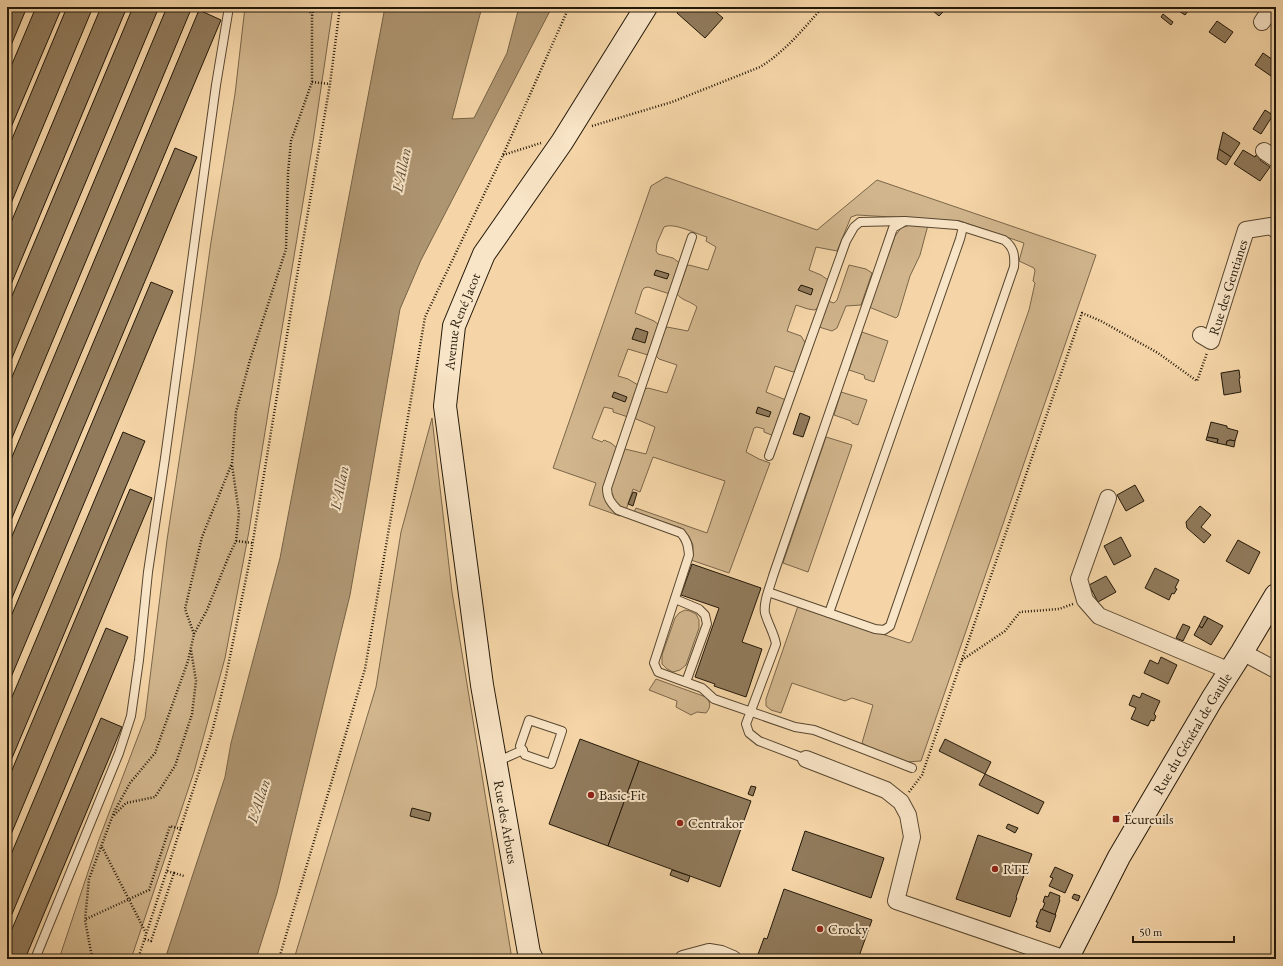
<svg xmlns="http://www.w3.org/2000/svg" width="1283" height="966" viewBox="0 0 1283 966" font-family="'EB Garamond',serif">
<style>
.green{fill:#d1b58c;stroke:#7a664a}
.water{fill:#ae9571;stroke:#766347}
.building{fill:#907a5b;stroke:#231809}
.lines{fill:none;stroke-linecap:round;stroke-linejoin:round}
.lane-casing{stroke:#584730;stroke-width:10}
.street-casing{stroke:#584730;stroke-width:18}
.secondary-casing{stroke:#231809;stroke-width:24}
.path{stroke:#231809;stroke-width:2.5;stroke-dasharray:1 2;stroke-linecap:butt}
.lane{stroke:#f8e4c6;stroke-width:8}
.street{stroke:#f8e4c6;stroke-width:16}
.secondary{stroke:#f8e4c6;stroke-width:22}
.poi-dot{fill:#8f2418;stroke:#f8e4c6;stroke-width:1.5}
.labels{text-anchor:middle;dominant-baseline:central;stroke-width:4;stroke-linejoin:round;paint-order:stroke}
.street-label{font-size:14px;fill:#231809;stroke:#f8e4c6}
.poi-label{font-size:14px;fill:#231809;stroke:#f8e4c6;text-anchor:start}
.water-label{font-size:15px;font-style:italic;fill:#5b4a33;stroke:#f8e4c6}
</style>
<rect width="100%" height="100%" fill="#f5d5a7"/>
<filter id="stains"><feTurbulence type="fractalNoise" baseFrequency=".005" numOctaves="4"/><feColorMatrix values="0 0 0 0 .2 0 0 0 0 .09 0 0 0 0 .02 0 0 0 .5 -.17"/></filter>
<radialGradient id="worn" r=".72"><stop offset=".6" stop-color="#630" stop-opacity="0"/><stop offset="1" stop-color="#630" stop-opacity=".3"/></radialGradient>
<g class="green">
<polygon points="245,7 333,7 313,142 270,401 249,531 225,658 194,772 131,959 59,959 98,842 145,718 167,540 194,363 211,242 235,94"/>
<path d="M666 177 817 230 877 180 1096 255 921 761 905 762 880 753 862 743 873 705 852 698 845 701 792 683 781 713 771 710 766 706V699L798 606 909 643 912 641 1029 310 1035 283 1033 281 1035 271 1034 268 1019 261 1024 243 960 221 857 215 851 217 837 251 816 247 809 270 821 275 828 280 818 307 815 310 808 309 796 305 787 331 801 336 806 344 796 370 793 372 775 366 766 392 786 400 774 436 764 432V429L757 427 754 428 746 452 759 459 770 463 729 573 691 560 693 554V545L689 536 681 528 634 512 636 508 707 533 725 481 653 457 640 492 633 489 626 510C620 506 612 502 611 494 609 485 621 459 625 449L646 454 655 427 636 419 634 416 645 389 648 388 667 393 677 365 659 359 656 356 664 331 667 327 688 331 697 307C691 301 682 301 677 294L687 266 689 265 708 270 716 247 706 241 707 237C696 234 674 222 664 227L657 243 656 251 658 254 673 258 681 264 670 294 648 287 644 288 642 291 635 313 654 321 659 325 648 355 628 349 618 376 628 379 638 385 628 417 613 412V409L604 407 592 438 602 442 604 440 611 443 617 448C614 456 612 464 609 472 603 491 600 503 620 516L589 505 596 483 553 468 651 186Z"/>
<polygon points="910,225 928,225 920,255 910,276 898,316 896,318 869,307 895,236 901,228"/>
<polygon points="849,265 866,269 872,273 861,305 846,306 837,328 832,331 819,327 828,301 834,303 837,300"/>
<polygon points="862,332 888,341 874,382 865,379 864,375 849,370"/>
<polygon points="841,392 867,400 858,425 852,423 851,421 834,415"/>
<polygon points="432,418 452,592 511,953 511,959 294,959 376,687 401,532"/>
<polygon points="826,437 852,445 808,572 783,563"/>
<polygon points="685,610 690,611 696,614 699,620 699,628 686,665 680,670 673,672 667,669 662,664 662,655 675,618 679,613"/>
<path d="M656 679 706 697C711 703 711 707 706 713L697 712 691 715 676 707 677 701 649 690Z"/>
</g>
<polygon class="water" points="385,7 482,7 452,119 474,118 507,53 519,7 552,7 421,260 400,309 350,595 277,893 256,959 165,959 225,777 231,743 280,558"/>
<g class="building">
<polygon points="7,7 27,7 7,55"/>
<polygon points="36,7 62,7 7,137 7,76"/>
<polygon points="67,7 93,7 7,213 7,151"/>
<polygon points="101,7 127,7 7,294 7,232"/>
<polygon points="133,7 159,7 7,370 7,308"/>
<polygon points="167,7 192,7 7,450 7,389"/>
<polygon points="682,7 710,7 723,18 705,38 677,13"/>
<polygon points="937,7 945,7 947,8 939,16 933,11"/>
<polygon points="1173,7 1191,7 1185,15"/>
<polygon points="199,10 221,20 7,530 7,469"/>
<polygon points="1163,14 1173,22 1171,25 1161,17"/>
<polygon points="1217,21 1233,32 1225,43 1209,32"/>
<polygon points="1263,53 1276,62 1276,69 1271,76 1255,65"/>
<polygon points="1265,110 1273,115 1261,134 1253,129"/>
<polygon points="1223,132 1240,143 1231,157 1219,149"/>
<polygon points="175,148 197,157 7,610 7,548"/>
<polygon points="1219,149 1231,157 1226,165 1217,159"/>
<polygon points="1243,150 1255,157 1256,155 1261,158 1260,160 1270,167 1260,181 1234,164"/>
<polygon points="656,270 669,274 667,279 654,275"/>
<polygon points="151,282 173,291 7,687 7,626"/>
<polygon points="801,285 813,289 811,295 798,290"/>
<polygon points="636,328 648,332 645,343 632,339"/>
<polygon points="1239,370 1240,378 1239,379 1241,392 1224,395 1221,373"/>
<polygon points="614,392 627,397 625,402 612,397"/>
<polygon points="758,407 771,412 769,417 756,413"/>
<polygon points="800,413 810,417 803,437 793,434"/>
<polygon points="1211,422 1227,426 1227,428 1238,431 1235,441 1230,440 1227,441 1226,445 1217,443 1218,439 1207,437"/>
<polygon points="123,432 145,441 7,770 7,709"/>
<polygon points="1207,437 1218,439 1217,443 1206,440"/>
<polygon points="1230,440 1235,441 1234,447 1226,445 1227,441"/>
<polygon points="1135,485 1144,501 1126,511 1117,495"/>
<polygon points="130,489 152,498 7,844 7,782"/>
<polygon points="633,492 637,493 633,506 628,504"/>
<polygon points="1200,506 1211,515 1201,527 1211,535 1204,543 1187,528 1186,522"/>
<polygon points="1121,537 1131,556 1114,565 1104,546"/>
<polygon points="1238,540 1260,552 1249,574 1226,561"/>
<polygon points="692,564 761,588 742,642 762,649 746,697 714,686 715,684 695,677 719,608 681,595"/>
<polygon points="1155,568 1179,580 1175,588 1177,589 1174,594 1172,593 1169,600 1145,588"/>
<polygon points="1106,576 1116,592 1098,602 1089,585"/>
<polygon points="1204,616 1208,618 1202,628 1199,626"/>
<polygon points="1208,618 1223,626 1211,645 1194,635 1199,626 1202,628"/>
<polygon points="1183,624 1190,627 1183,641 1176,638"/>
<polygon points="106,628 128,637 7,926 7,864"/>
<polygon points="1161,657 1177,665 1168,684 1144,673 1150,660 1158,664"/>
<polygon points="1142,693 1160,701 1154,714 1156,716 1154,721 1151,720 1148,726 1131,719 1136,708 1129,705 1133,695 1140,698"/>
<polygon points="101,718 122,727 25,959 7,959 7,941"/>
<polygon points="580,739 639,761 608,846 549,824"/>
<polygon points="945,739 991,762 985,774 939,751"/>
<polygon points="639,761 751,801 720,887 608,846"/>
<polygon points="985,774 1044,802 1038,814 979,785"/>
<polygon points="751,786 756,787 753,796 748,794"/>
<polygon points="412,808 431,813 429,821 410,816"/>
<polygon points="1008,824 1018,828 1015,833 1006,828"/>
<polygon points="805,831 884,858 871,898 792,870"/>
<polygon points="978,835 1032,854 1016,897 1017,898 1010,917 956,899"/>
<polygon points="1055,867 1073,875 1065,893 1049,886 1053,878 1050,877"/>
<polygon points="672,870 690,876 688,882 670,875"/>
<polygon points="784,889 872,920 858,959 763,959 757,957 764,938 767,939"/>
<polygon points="1050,892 1060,896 1059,900 1060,900 1055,915 1042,910 1045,903 1043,902 1045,896 1048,897"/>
<polygon points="1074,894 1080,896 1078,901 1072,898"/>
<polygon points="1041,909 1056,915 1050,932 1036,927 1038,922 1036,922"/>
</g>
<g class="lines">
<g class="lane-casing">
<g id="lane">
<path d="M692 237 607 488C607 498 611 503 618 510L681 533C687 540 688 545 689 555L654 663 658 672 702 688 714 699 795 727 814 730 912 768"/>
<polyline points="769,456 846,241 854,227 860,222 904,221"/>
<path d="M768 592 875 629 884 630 890 626 1014 267C1015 256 1014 247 1004 240L957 225 905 221 893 228 773 576C770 587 763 602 765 613 768 624 774 633 776 644L746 724 749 733 759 741 806 759"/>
<polyline points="675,599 699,609 705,615 707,624 686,682"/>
<polyline points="829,613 960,239 963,227"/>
<polygon points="529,720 562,731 551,764 525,755 520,746"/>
<polyline points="496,762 523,750"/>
<polyline points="35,959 119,753 131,716 139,660 148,572 165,458 216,85 229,7"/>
</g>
</g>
<g class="street-casing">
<g id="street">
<polyline points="1262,22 1272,7"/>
<polyline points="1264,151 1276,159"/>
<path id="s1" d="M1201 335 1211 341 1246 230 1271 226 1276 230"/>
<polyline points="1108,498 1079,579 1085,600 1099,616 1230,671"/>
<polyline points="1242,652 1276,670"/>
<polyline points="806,759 886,790 901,802 908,815 912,837 896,901 1066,959"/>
<polyline points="683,959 709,952 721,954 733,959"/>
</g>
</g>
<g class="secondary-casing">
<g id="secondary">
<path id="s2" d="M532 959 529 953 482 685 445 406 454 326 484 254 562 142 646 7"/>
<path id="s3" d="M1067 959 1119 857 1212 699 1242 652 1276 595"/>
</g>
</g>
<g class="path">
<polyline points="307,7 312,15"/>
<polyline points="312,82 330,84"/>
<path d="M592 126 672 102 760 67C786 51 802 30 823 7"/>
<polyline points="503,155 541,143"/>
<polyline points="236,541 253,543"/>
<polyline points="194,634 207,610 228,558 236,541 239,513 232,465"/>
<polyline points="962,660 1005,631 1020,612 1059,609 1073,604"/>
<polyline points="909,792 922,775 1082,313 1101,321 1158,353 1197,381 1207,353"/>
<polyline points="114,815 126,803 155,797 175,766 192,714 196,681 191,650"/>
<polyline points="102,847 146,933"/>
<polyline points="174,873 184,876"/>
<polyline points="86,919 149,890 170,826 181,829"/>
<polyline points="145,939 151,941 174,873 167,871"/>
<polyline points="94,959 92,957 85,920 89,879 114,812 130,783 155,753 188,661 194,634 185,609 202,537 232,463 236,412 250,360 286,249 288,173 291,141 312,82 312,16 314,7"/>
<polyline points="138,959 212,732 226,676 250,559 292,305 330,84 340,7"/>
<polyline points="279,959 365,669 425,317 503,155 569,7"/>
</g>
<use href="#lane" class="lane"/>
<use href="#street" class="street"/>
<use href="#secondary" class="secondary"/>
</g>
<g class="poi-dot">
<circle cx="591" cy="795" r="4"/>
<rect x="1112" y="815" width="8" height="8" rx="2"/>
<circle cx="680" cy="823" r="4"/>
<circle cx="995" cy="869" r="4"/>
<circle cx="820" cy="929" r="4"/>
</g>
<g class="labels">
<g class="street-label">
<text stroke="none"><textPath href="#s1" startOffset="68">Rue des Gentianes</textPath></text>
<text stroke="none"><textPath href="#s2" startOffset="647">Avenue René Jacot</textPath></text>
<text stroke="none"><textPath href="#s3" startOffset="258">Rue du Général de Gaulle</textPath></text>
<text transform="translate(506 822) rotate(80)">Rue des Arbues</text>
</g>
<g class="poi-label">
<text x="599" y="795">Basic-Fit</text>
<text x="1124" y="819">Écureuils</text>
<text x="688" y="823">Centrakor</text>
<text x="1003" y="869">RTE</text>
<text x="828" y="929">Crocky</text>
</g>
<g class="water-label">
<text transform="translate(401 170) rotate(-79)">L'Allan</text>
<text transform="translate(339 488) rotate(-79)">L'Allan</text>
<text transform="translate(258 801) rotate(-72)">L'Allan</text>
</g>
</g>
<rect width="1283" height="966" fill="none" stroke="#f5d5a7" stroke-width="24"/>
<rect x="8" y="8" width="1267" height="950" fill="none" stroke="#231809" stroke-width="2"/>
<rect x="12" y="12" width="1259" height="942" fill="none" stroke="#231809"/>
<path d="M1133 936v6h101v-6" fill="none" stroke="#231809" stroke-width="2"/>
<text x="1139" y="936" font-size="12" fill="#231809" stroke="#f8e4c6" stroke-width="3" paint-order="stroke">50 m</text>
<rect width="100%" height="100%" filter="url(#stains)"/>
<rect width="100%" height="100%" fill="url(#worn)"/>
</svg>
